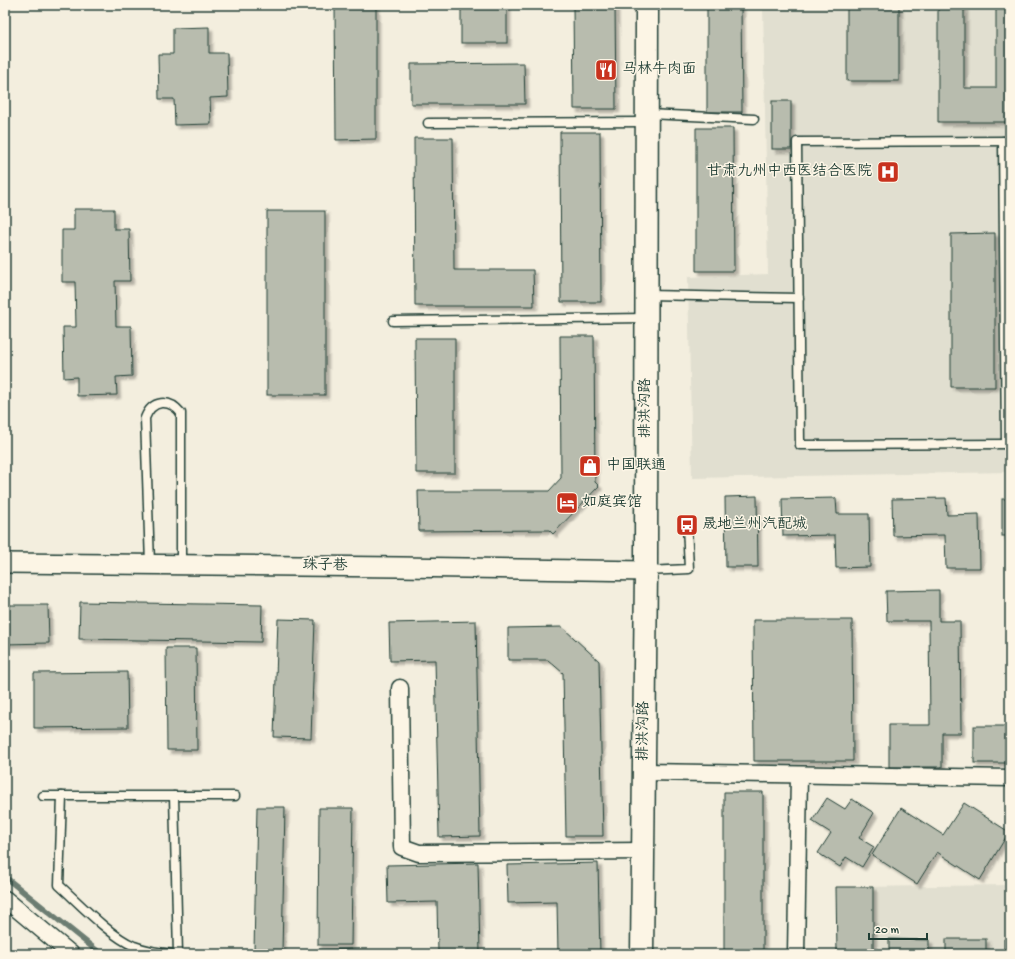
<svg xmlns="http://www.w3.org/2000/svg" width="1015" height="959" viewBox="0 0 1015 959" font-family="'Gochi Hand','LXGW WenKai TC',sans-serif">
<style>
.built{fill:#e1dfd0}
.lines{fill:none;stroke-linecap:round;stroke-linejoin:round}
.stream{stroke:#6c7d72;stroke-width:6}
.building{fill:#b8bcae;stroke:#1f3d34;filter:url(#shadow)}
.service-casing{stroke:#1f3d34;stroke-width:11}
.minor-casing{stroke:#1f3d34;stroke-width:19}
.tertiary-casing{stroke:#1f3d34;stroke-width:22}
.secondary-casing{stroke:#1f3d34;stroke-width:25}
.service{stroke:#fcf5e5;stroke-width:8}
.minor{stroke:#fcf5e5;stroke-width:16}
.tertiary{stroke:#fcf5e5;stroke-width:19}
.secondary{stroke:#fcf5e5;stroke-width:22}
.labels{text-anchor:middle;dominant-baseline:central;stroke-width:3;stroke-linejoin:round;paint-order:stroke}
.poi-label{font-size:15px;fill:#1f3d34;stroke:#fcf5e5;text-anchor:start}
.street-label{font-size:15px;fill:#1f3d34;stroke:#fcf5e5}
</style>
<defs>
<filter id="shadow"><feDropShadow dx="3.5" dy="3.5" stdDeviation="1" flood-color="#0004"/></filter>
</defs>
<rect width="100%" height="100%" fill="#f3eede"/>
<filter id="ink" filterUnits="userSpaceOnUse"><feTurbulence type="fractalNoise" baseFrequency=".025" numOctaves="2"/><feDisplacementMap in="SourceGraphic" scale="8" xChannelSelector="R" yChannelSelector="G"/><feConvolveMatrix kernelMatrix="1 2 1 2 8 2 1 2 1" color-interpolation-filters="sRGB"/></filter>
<g filter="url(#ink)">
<g class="built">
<polygon points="763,5 1003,5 1010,70 1010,472 692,478 688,277 768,274"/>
<polygon points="1010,885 1010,954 855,954 858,887"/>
</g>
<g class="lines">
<polyline class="stream" points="5,877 101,954"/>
</g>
<g class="building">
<polygon points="335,5 376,5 376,139 336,140"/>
<rect x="461" y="5" width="46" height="38"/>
<polygon points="573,5 615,5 616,109 574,109"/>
<polygon points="707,5 741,5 742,112 707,112"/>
<rect x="847" y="5" width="52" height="76"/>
<polygon points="938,5 964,5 964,88 996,88 996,5 1010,5 1010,122 938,122"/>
<polygon points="209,27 209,53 227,53 228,97 210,98 211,124 175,125 174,99 159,99 158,54 173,54 173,28"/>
<polygon points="524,63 525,104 411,104 411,64"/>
<rect x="772" y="101" width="19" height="48"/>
<polygon points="696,128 733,128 734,271 696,271"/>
<polygon points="560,132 600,132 601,302 561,302"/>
<polygon points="414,138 453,138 454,270 533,270 534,306 415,306"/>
<polygon points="74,209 114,209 114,229 129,229 130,281 115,281 116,326 131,326 132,376 116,377 117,395 77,396 77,377 64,378 63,327 76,327 75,282 62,282 62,230 74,230"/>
<rect x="267" y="211" width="58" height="184"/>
<polygon points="995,233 995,387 951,387 951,234"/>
<polygon points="560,336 594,336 595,482 599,486 553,534 549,530 419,531 418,491 549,491 561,478"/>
<polygon points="415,338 455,338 455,473 416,473"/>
<polygon points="757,496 758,567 726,567 725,497"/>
<polygon points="836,498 837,514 869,514 870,567 836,568 835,535 783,536 782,499"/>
<polygon points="946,498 947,515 979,514 980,568 946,568 945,535 893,536 892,499"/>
<rect x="1002" y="499" width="8" height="37"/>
<polygon points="939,590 939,621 960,621 961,733 942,733 942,767 889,767 889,725 930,725 929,621 887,621 886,591"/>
<polygon points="80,602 262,605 261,642 79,639"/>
<polygon points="5,605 48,605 49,643 5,644"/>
<polygon points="278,619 315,620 311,738 274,737"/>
<polygon points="753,620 852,620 853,761 754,761"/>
<polygon points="476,621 480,836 439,837 435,660 390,661 389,623"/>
<polygon points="562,627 599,661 603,836 566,836 563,673 548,660 508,660 508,628"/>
<polygon points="166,648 196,648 197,750 167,750"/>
<polygon points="127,672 128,727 34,728 34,673"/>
<rect x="974" y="726" width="36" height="37"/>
<polygon points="724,792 763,792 763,952 737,952 738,954 704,954 704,952 724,952"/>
<polygon points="827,798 845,809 852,799 874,813 859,838 874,847 862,867 846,857 840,867 818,853 831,833 812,821"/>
<polygon points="964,803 1009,832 980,880 937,852 917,884 872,855 901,808 943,835"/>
<polygon points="257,807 285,807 282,952 254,951"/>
<polygon points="319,808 353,808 351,945 318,945"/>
<polygon points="478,863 480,954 438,954 437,902 388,903 387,865"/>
<polygon points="598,863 600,954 558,954 557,902 508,903 507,865"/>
<polygon points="836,887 873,887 873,954 837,954"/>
<polygon points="889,939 929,940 929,954 889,954"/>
<rect x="946" y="939" width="40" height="15"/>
<polygon points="1004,939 1010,940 1010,954 1004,954"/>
<polygon points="352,949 352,954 316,954 316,950"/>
</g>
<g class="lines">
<g class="service-casing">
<g id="service">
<polyline points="648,114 754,119"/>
<polyline points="428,123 646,122"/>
<polyline points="1003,141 1006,444"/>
<polyline points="1010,141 797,142 800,445 1010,444"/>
<polyline points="648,295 799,298"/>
<polyline points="393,321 646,318"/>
<path d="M150 564 145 418C152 400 169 398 181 413V565"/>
<polyline points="647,571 689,569 687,525"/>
<polyline points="43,796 235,796"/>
<path d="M62 796 59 885C79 903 110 936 134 946 147 951 160 953 174 954"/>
<polyline points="174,796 178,954"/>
</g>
</g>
<g class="minor-casing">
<g id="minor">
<polyline points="400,688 402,847 419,853 643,851"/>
<polyline points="644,772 1010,778"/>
<polyline points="5,899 71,954"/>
<polyline points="796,954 799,775"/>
</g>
</g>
<g class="tertiary-casing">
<polyline id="tertiary" points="5,563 400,567 646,571"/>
</g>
<g class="secondary-casing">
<polyline id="secondary" points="642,954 646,571 647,5"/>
</g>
<use href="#service" class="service"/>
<use href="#minor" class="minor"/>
<use href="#tertiary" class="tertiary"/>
<use href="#secondary" class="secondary"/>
</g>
</g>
<defs>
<g id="restaurant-square" transform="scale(1.15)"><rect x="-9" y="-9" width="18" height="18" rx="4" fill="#c8321e" stroke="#fcf5e5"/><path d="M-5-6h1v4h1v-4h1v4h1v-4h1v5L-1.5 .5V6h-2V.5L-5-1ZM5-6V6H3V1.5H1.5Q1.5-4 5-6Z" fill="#fff"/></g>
<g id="hospital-square" transform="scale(1.15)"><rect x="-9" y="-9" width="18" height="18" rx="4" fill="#c8321e" stroke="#fcf5e5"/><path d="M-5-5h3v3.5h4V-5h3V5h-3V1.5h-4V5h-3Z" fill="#fff"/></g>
<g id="shop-square" transform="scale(1.15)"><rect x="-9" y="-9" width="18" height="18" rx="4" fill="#c8321e" stroke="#fcf5e5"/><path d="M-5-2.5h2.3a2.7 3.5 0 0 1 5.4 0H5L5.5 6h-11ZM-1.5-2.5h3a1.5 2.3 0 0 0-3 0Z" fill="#fff"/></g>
<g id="hotel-square" transform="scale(1.15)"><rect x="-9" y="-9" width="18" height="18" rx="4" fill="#c8321e" stroke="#fcf5e5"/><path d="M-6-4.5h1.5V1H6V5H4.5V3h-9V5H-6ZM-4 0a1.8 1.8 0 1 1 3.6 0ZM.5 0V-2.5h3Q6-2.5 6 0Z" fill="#fff"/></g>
<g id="bus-square" transform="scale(1.15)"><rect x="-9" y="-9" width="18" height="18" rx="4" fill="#c8321e" stroke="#fcf5e5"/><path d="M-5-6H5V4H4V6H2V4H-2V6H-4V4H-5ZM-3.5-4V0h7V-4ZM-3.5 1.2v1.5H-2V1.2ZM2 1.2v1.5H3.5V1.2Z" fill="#fff"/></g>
</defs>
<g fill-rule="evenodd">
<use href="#restaurant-square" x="606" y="70"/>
<use href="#hospital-square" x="888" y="172"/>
<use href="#shop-square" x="590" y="466"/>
<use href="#hotel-square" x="567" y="503"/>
<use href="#bus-square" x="687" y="525"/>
</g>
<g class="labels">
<g class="poi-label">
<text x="622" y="70">马林牛肉面</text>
<text x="872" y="172" text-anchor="end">甘肃九州中西医结合医院</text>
<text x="606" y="466">中国联通</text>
<text x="582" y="503">如庭宾馆</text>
<text x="702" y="525">晟地兰州汽配城</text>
</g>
<g class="street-label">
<text transform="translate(646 408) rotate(-90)">排洪沟路</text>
<text transform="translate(325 566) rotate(1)">珠子巷</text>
<text transform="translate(644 731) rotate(-89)">排洪沟路</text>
</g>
</g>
<rect width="1015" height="959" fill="none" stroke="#fcf5e5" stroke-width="20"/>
<rect x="10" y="10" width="995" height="939" fill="none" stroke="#1f3d34" stroke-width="1.5" filter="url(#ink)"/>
<path d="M869 933v6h58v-6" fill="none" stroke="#1f3d34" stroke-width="2"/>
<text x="875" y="933" font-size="12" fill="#1f3d34" stroke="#fcf5e5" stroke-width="3" paint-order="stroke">20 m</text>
</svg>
